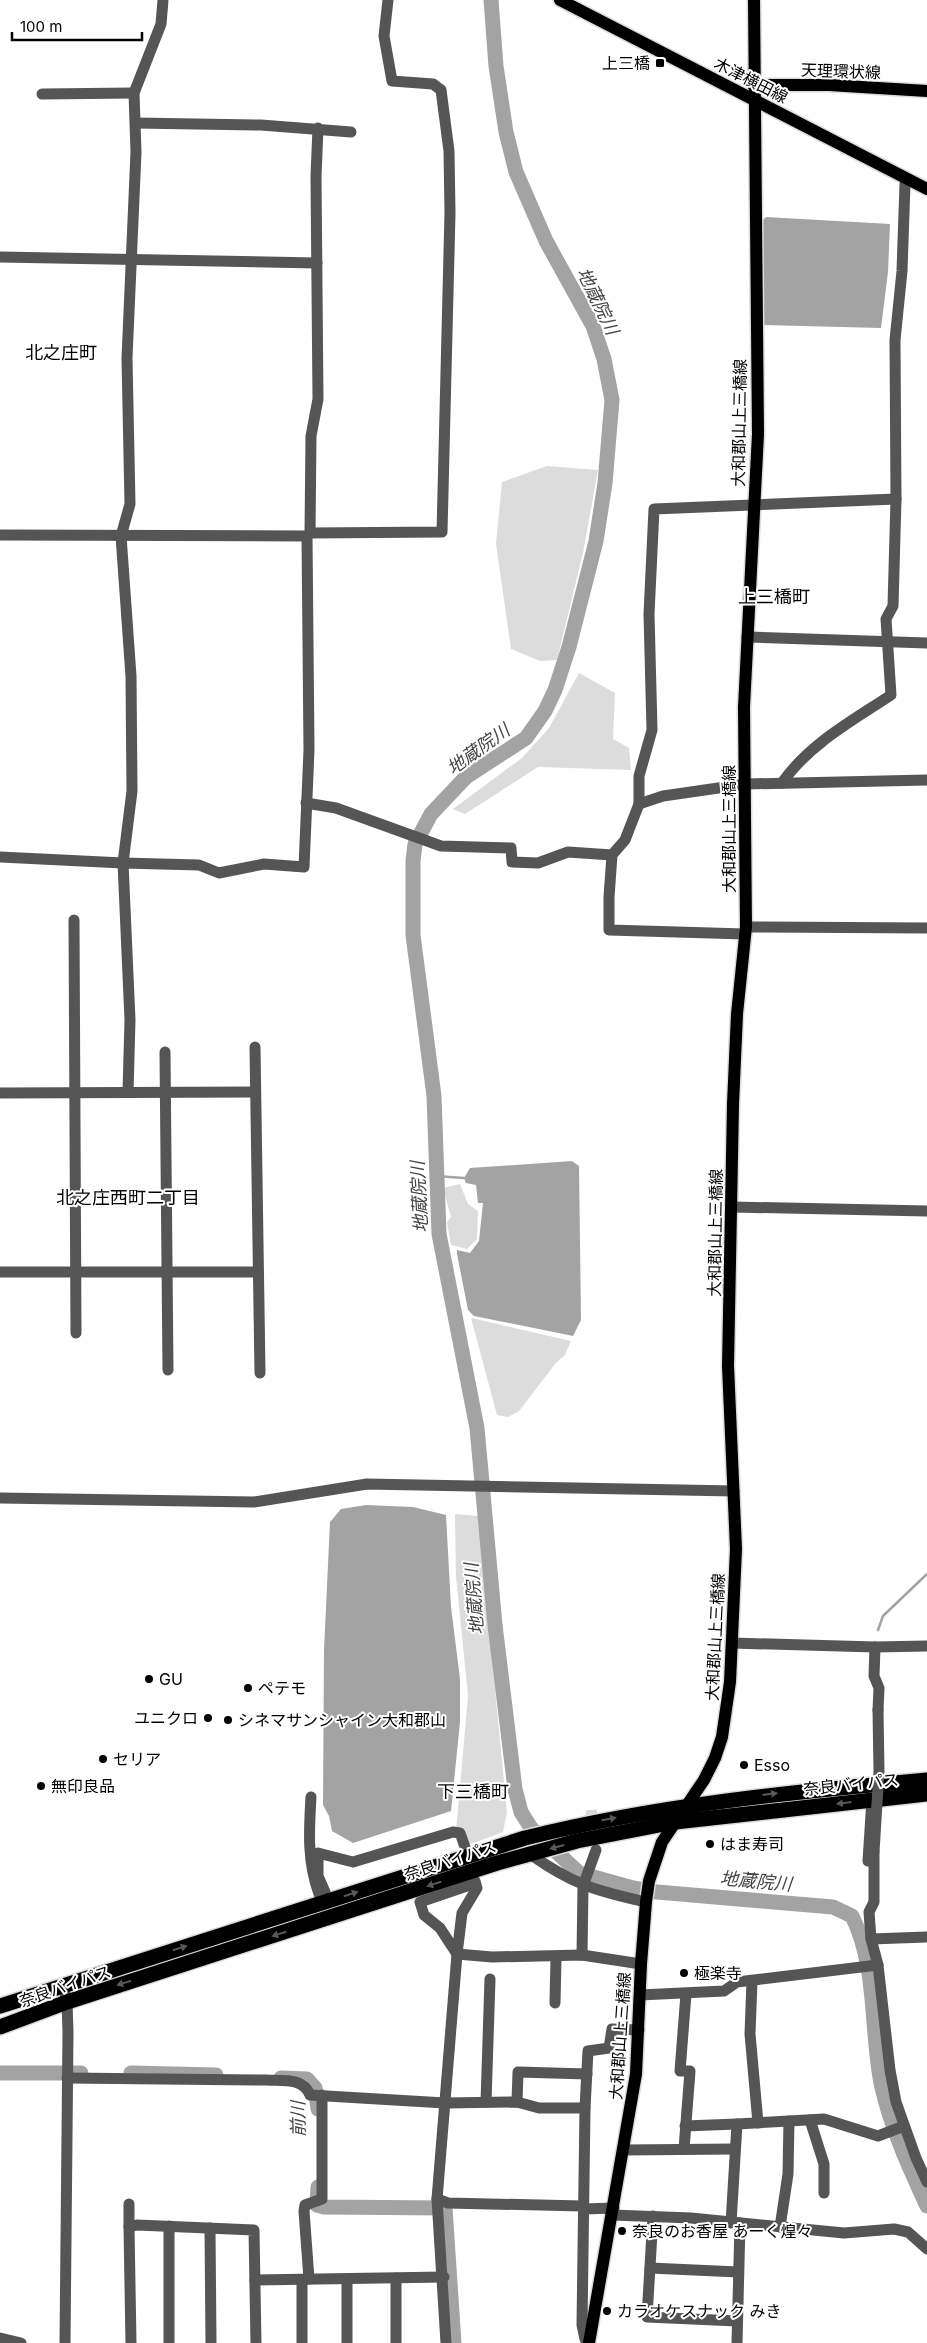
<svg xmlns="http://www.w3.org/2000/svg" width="927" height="2343" viewBox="0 0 927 2343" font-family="Inter,'Noto Sans JP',sans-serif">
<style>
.green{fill:#dcdcdc}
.water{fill:#a3a3a3}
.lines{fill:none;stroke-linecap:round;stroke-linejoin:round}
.stream{stroke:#a3a3a3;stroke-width:2.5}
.river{stroke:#a3a3a3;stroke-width:15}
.minor-tunnel{stroke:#d9d9d9;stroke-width:11;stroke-dasharray:11 5.5;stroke-linecap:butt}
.major-casing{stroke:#dbdbdb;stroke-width:15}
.highway-casing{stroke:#dbdbdb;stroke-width:18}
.minor{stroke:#555;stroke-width:11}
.major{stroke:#000;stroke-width:12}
.highway{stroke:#000;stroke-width:15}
.minor-bridge{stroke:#555;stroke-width:11}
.oneway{fill:#595959}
.poi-dot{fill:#000;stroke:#fff;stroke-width:2}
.labels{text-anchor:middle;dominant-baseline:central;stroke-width:4;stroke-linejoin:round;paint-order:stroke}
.poi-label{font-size:16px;fill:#000;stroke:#fff;text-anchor:start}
.street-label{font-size:16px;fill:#000;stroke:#fff}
.water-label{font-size:18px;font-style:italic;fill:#444;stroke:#fff}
.neighbourhood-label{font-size:18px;fill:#000;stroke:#fff}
</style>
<rect width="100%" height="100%" fill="#fff"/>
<g class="green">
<polygon points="547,466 598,470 583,553 557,660 540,661 511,649 496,544 502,482"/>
<polygon points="579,673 615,693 613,739 629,748 631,770 538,767 465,814 453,809 522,758 549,728"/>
<polygon points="460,1184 468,1204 478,1211 477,1239 467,1249 451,1245 447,1222 451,1217 443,1188"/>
<polygon points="471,1318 571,1341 565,1355 555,1364 519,1411 508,1417 497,1415"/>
<polygon points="455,1514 478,1516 507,1812 503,1832 471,1844 456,1832 468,1696 456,1576"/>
</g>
<g class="water">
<polygon points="766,217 890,224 888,272 881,328 763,325 761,222"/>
<polygon points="572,1161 579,1166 581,1320 573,1336 474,1316 468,1310 457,1254 457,1250 470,1253 479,1241 483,1203 478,1203 476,1185 466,1183 464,1178 470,1168"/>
<polygon points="366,1505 413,1507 446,1515 451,1607 460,1679 460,1722 451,1811 353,1843 332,1831 329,1816 323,1805 324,1650 330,1522 341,1509"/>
</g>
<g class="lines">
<g class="stream">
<polyline points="435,1176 464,1178"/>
<polyline points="878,1630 883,1616 927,1574"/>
</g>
<g class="river">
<path d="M491 0 496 66 506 132 516 172 546 241 593 326 604 359 612 400 605 483 596 541 569 647 555 690 545 711 526 738 466 777 431 814 415 844 413 861V935L434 1096 439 1234 477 1428 495 1625 515 1789 521 1812 531 1828 579 1873 633 1888 657 1892 833 1907 852 1916C878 1968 870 2033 882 2088 892 2130 909 2167 927 2206"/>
<polyline points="0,2073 81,2073"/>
<polyline points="131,2073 216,2075"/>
<polyline points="281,2078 307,2079 315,2088 318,2109"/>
<polyline points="318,2187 317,2205 324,2207 445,2208 454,2343"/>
</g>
<polyline class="minor-tunnel" points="591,1810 594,1831"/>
<g class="major-casing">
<g id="major">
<polyline points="560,0 927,189"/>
<polyline points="753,85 829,85 927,91"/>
<polyline points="589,2343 636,2074 641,1964 646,1902 649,1881 662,1842 704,1780 715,1758 722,1737 730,1682 736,1549 728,1366 733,1104 737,1014 746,927 744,707 758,434 754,0"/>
</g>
</g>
<g class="highway-casing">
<g id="highway">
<path d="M0 2006 525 1838C658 1805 791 1792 927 1780"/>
<polyline points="0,2027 67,2002 497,1863 577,1841 675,1822 927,1794"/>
</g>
</g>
<g class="minor">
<polyline points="42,94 134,93"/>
<polyline points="136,123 261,125 351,132"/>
<polyline points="0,257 317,263"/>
<polyline points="310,533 442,532 450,213 449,151 441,90 433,84 392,81 384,36 388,0"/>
<polyline points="0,535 307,536"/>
<polyline points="747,637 927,643"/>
<path d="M782 783C809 744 852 721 891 695L886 619 893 606 896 499 895 340 902 271 905 184 908 180"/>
<polyline points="306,803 336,808 441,846 511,848 512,862 538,863 568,852 612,855"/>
<polyline points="639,804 663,796 746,784 927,780"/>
<polyline points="0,857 123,863 132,791 131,676 121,536 130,504 127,358 136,152 134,93 161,24 163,0"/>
<polyline points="74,920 76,1333"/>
<polyline points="746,927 927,928"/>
<polyline points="745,934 609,930 609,897 612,855 625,840 639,804 639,776 652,730 649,614 654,509 896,499"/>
<polyline points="255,1047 260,1373"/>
<polyline points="165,1052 168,1370"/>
<polyline points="128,1092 130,1020 123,863 199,865 219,873 264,864 304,867 309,750 307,536 310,533 311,436 318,399 316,176 318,128"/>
<polyline points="0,1093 255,1092"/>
<polyline points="733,1207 927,1211"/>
<polyline points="0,1272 258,1272"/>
<polyline points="0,1498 254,1502 367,1484 734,1491"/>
<polyline points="732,1643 875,1647 927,1646"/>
<polyline points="875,1647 874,1676 879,1688 878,1710"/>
<path d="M311 1797C309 1830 307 1862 319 1894L325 1892 318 1876V1853L353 1862 453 1832 460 1833 465 1847"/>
<polyline points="874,1852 874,1902 869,1912 871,1939 878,1965 890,2070 896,2102 916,2158 927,2182"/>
<path d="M530 1854C572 1884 596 1891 646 1902"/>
<polyline points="868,1861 872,1799"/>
<polyline points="871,1939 927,1937"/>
<polyline points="457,1954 492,1957 582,1955 641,1964"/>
<polyline points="457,1954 440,1928 424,1915 420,1902 467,1886 465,1874"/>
<polyline points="582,1955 583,1886 596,1850"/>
<polyline points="752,1981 750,2034 758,2123"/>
<polyline points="63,1986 67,2002 68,2032 65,2343"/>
<polyline points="640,1995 724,1991 737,1982 878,1965"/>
<polyline points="555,2003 556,1958"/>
<path d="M67 2078 266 2080C282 2081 303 2077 310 2095L445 2103 517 2102 539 2108H585L582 2325 585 2339H589"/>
<polyline points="486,2102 490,1979"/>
<polyline points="517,2102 518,2072 587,2074"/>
<polyline points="585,2108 588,2051 609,2048 612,2029 639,2030"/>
<polyline points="810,2120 824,2164 824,2193"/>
<polyline points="685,2126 737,2124"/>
<polyline points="684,2149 690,2071 680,2071 686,1994"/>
<polyline points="624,2150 735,2149"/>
<polyline points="437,2199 448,2203 583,2206"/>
<polyline points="129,2204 129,2227"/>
<polyline points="583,2209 614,2208"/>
<polyline points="612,2215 691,2218 844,2233 894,2229 908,2232 927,2249"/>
<polyline points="653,2216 647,2317 737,2321"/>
<polyline points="731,2223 737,2124 824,2119 878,2136 904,2126"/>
<polyline points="169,2226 169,2343"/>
<polyline points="780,2227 788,2174 789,2121"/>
<polyline points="210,2228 211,2343"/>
<polyline points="650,2268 738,2272"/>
<polyline points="396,2278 396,2343"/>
<polyline points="309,2279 304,2211 305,2205 322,2199 322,2095"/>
<polyline points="347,2279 347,2343"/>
<polyline points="255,2280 444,2277"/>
<polyline points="302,2281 302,2343"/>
<polyline points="0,2338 21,2343"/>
<polyline points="131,2343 129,2227 137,2225 254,2230 256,2343"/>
<polyline points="446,2343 437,2199 457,1954 462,1913 477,1888 475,1881"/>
<polyline points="737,2343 740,2223"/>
</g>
<use href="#major" class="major"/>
<use href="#highway" class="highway"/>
<polyline class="minor-bridge" points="874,1852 879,1771 878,1710"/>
</g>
<defs><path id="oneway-solid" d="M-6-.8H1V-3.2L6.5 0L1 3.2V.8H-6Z" transform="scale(1.25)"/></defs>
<g class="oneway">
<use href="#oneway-solid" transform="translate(770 1794) rotate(-7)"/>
<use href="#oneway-solid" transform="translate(844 1803) rotate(173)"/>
<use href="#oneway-solid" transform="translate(609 1819) rotate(-10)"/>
<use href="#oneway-solid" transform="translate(557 1847) rotate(165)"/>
<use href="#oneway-solid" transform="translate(434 1884) rotate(162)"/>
<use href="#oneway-solid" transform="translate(351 1894) rotate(-18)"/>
<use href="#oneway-solid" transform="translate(279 1934) rotate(162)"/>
<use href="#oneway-solid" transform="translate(180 1948) rotate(-18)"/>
<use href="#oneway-solid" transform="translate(124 1983) rotate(162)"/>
</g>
<g class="poi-dot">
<rect x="655" y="58" width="10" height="10" rx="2.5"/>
<circle cx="149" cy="1679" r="5"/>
<circle cx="248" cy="1688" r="5"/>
<circle cx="208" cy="1718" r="5"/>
<circle cx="228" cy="1720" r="5"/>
<circle cx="103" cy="1759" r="5"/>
<circle cx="744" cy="1765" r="5"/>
<circle cx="41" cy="1786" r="5"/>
<circle cx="710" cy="1844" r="5"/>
<circle cx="684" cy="1973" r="5"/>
<circle cx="622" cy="2231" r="5"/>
<circle cx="607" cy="2311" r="5"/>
</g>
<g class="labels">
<g class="poi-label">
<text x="650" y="63" text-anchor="end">上三橋</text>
<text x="159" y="1679">GU</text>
<text x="258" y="1688">ペテモ</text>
<text x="198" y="1718" text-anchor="end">ユニクロ</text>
<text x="238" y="1720">シネマサンシャイン大和郡山</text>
<text x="113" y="1759">セリア</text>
<text x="754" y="1765">Esso</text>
<text x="51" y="1786">無印良品</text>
<text x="720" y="1844">はま寿司</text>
<text x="694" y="1973">極楽寺</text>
<text x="632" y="2231">奈良のお香屋 あーく煌々</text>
<text x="617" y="2311">カラオケスナック みき</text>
</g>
<g class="street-label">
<text transform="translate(841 71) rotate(2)">天理環状線</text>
<text transform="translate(751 80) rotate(27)">木津横田線</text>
<text transform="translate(739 423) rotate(-89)">大和郡山上三橋線</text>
<text transform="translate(729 829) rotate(-90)">大和郡山上三橋線</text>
<text transform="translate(715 1233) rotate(-89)">大和郡山上三橋線</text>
<text transform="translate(715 1637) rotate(-87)">大和郡山上三橋線</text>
<text transform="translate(851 1784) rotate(-6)">奈良バイパス</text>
<text transform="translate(450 1860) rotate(-18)">奈良バイパス</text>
<text transform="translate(65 1986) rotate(-19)">奈良バイパス</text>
<text transform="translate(620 2036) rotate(-86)">大和郡山上三橋線</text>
</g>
<g class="water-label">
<text transform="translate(598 301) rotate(64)">地蔵院川</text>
<text transform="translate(478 749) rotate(-36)">地蔵院川</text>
<text transform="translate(419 1197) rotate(-93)">地蔵院川</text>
<text transform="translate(474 1599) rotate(-95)">地蔵院川</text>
<text transform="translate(756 1881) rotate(5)">地蔵院川</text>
<text transform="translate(298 2119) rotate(-91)">前川</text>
</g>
<g class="neighbourhood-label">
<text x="61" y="352">北之庄町</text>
<text x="774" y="596">上三橋町</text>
<text x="128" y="1197">北之庄西町二丁目</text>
<text x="473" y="1791">下三橋町</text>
</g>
</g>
<path d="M12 32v8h130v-8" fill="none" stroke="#000000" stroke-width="2.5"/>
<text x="20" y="32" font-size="15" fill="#000000" stroke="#ffffff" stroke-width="4" paint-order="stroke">100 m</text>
</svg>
